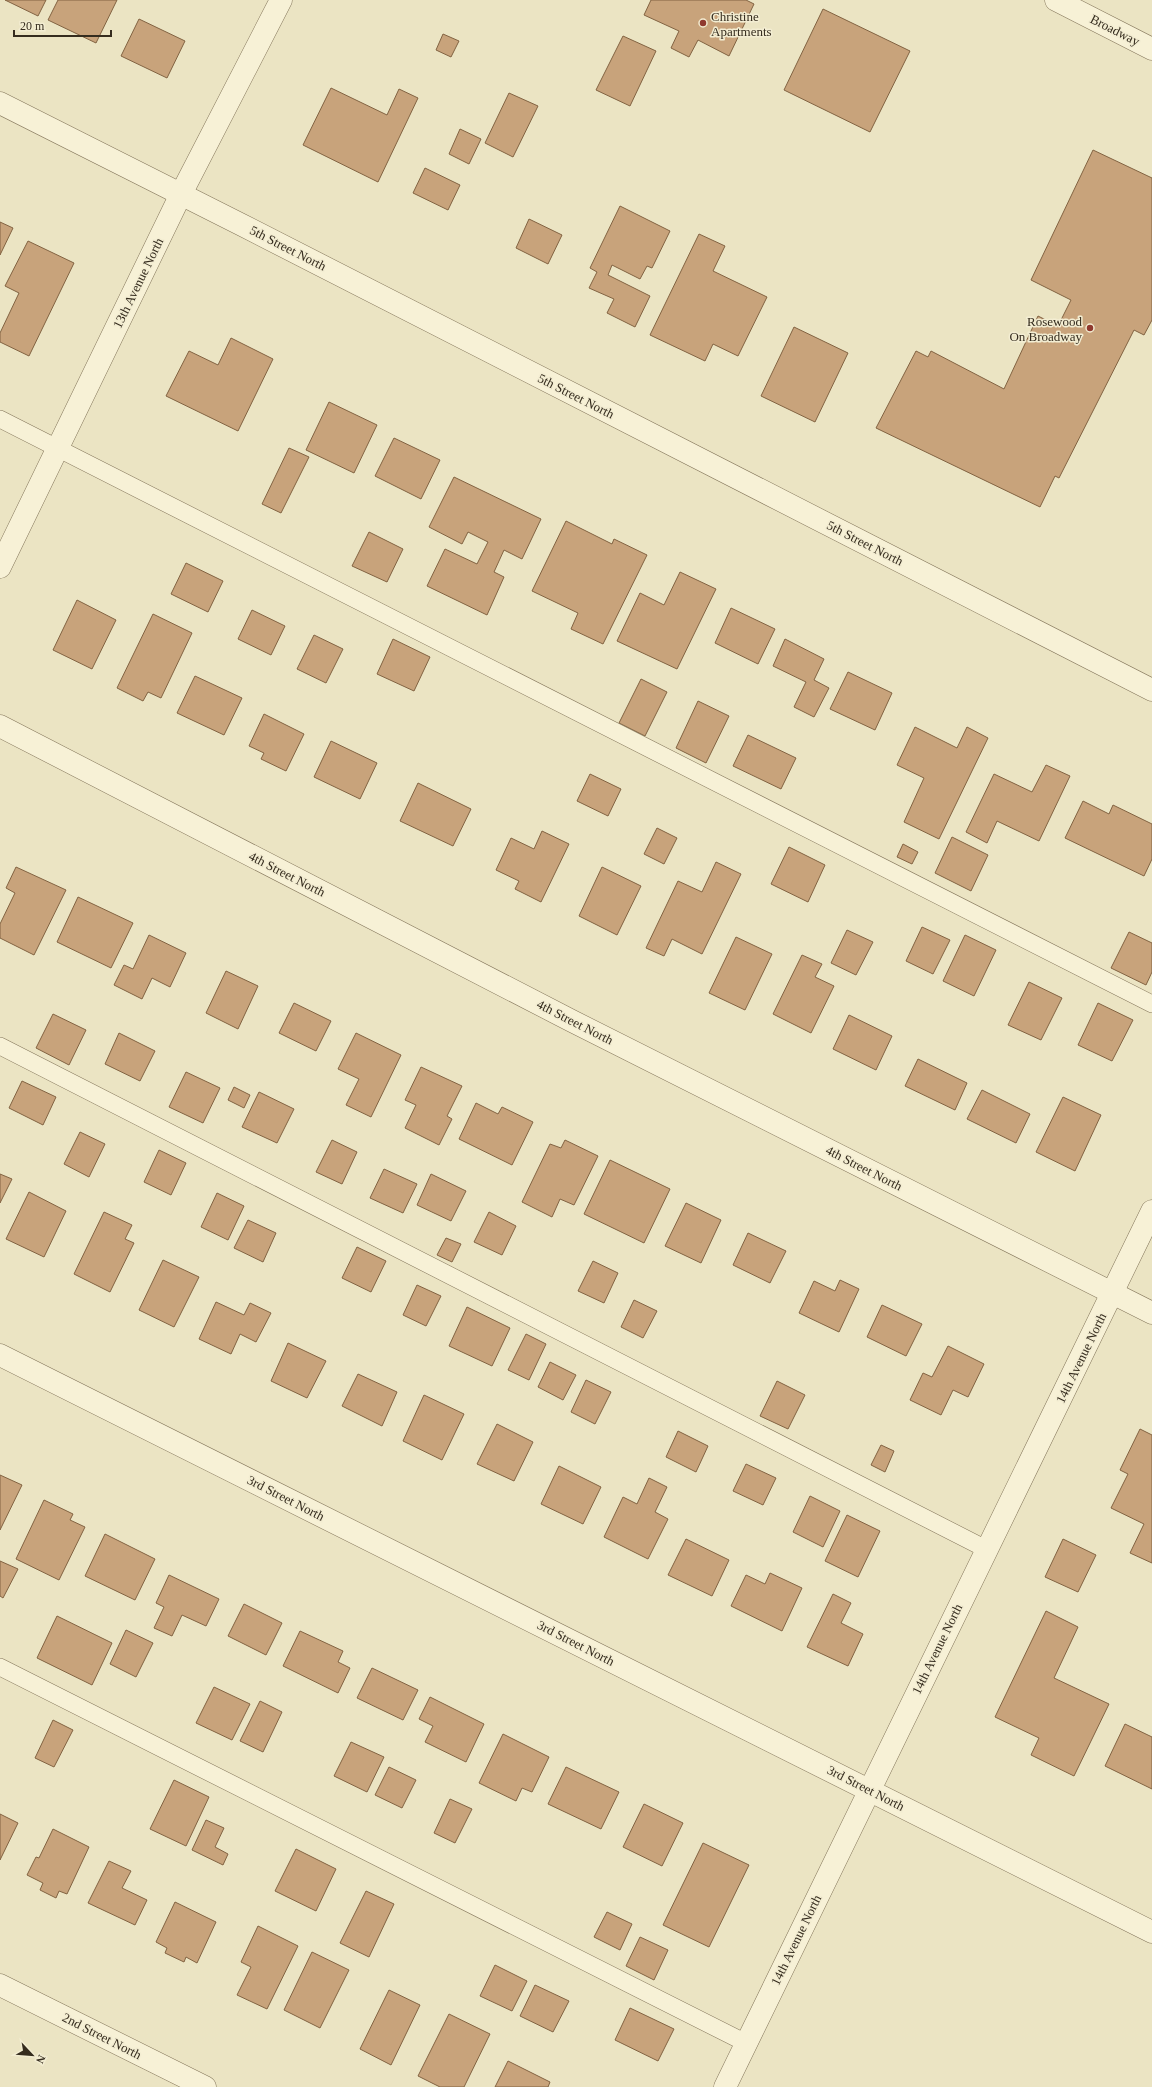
<svg xmlns="http://www.w3.org/2000/svg" width="1152" height="2087" viewBox="0 0 1152 2087" font-family="'Times New Roman',serif">
<style>
.building{fill:#c8a37b;stroke:#826342}
.lines{fill:none;stroke-linecap:round;stroke-linejoin:round}
.service-casing{stroke:#84765b;stroke-width:18}
.minor-casing{stroke:#84765b;stroke-width:23}
.tertiary-casing{stroke:#84765b;stroke-width:23}
.service{stroke:#f7f1d6;stroke-width:17}
.minor{stroke:#f7f1d6;stroke-width:22}
.tertiary{stroke:#f7f1d6;stroke-width:22}
.poi-dot{fill:#90392e;stroke:#f3edd2;stroke-width:1.5}
.labels{text-anchor:middle;dominant-baseline:central;stroke-width:3;stroke-linejoin:round;paint-order:stroke}
.poi-label{font-size:13px;fill:#352c1e;stroke:#f3edd2;text-anchor:start}
.street-label{font-size:13px;fill:#352c1e;stroke:#f3edd2}
</style>
<rect width="100%" height="100%" fill="#ebe4c3"/>
<g class="building">
<polygon points="5,0 46,0 38,16"/>
<polygon points="58,0 117,0 96,43 48,20"/>
<polygon points="651,0 746,0 754,4 729,56 698,40 689,57 671,48 679,31 644,15"/>
<polygon points="823,9 910,51 870,132 784,90"/>
<polygon points="139,19 185,41 167,78 121,56"/>
<polygon points="443,34 459,41 451,57 436,50"/>
<polygon points="623,36 656,51 630,106 596,90"/>
<polygon points="331,88 387,115 399,89 418,98 378,182 303,145"/>
<polygon points="509,93 538,106 513,157 485,143"/>
<polygon points="460,129 481,139 469,164 449,154"/>
<polygon points="1093,150 1152,178 1152,320 1144,335 1134,330 1059,478 1055,476 1040,507 876,428 916,351 928,357 931,351 1004,389 1038,316 1058,326 1071,300 1031,280"/>
<polygon points="425,168 460,185 448,210 413,193"/>
<polygon points="620,206 670,231 652,268 647,266 640,279 612,265 608,275 650,296 635,327 607,313 614,299 589,288 597,272 590,268"/>
<polygon points="529,219 562,235 548,264 516,248"/>
<polygon points="0,222 13,228 0,255"/>
<polygon points="699,234 725,246 713,271 767,297 738,356 713,344 705,361 650,335"/>
<polygon points="28,241 74,263 29,356 0,342 0,333 19,293 5,286"/>
<polygon points="794,327 848,353 815,422 761,396"/>
<polygon points="231,338 273,359 238,431 166,396 189,351 218,365"/>
<polygon points="329,402 377,425 354,473 306,450"/>
<polygon points="394,438 440,460 421,499 375,476"/>
<polygon points="289,448 309,457 281,513 262,504"/>
<polygon points="454,477 541,519 522,559 504,550 494,572 504,577 487,615 427,586 445,549 477,564 488,542 468,532 462,544 429,527"/>
<polygon points="566,521 612,544 614,539 647,555 603,644 571,629 578,613 532,591"/>
<polygon points="369,532 403,549 387,582 352,566"/>
<polygon points="186,563 223,581 208,612 171,594"/>
<polygon points="680,572 716,589 677,669 617,641 640,593 664,605"/>
<polygon points="77,600 116,620 92,669 53,650"/>
<polygon points="731,608 775,629 758,664 715,643"/>
<polygon points="252,610 285,626 271,655 238,639"/>
<polygon points="153,614 192,633 161,698 148,692 143,701 117,688"/>
<polygon points="314,635 343,649 326,683 297,669"/>
<polygon points="393,639 430,657 414,691 377,674"/>
<polygon points="785,639 824,659 814,680 829,688 814,717 794,707 806,682 773,666"/>
<polygon points="848,672 892,693 875,730 830,709"/>
<polygon points="195,676 242,698 224,735 177,713"/>
<polygon points="641,679 667,692 645,736 619,723"/>
<polygon points="698,701 729,716 706,763 676,748"/>
<polygon points="264,714 304,734 286,771 261,759 264,753 249,746"/>
<polygon points="915,727 957,748 967,727 988,738 939,839 904,822 924,778 897,765"/>
<polygon points="748,735 796,758 781,789 733,766"/>
<polygon points="331,741 377,763 360,799 314,777"/>
<polygon points="1046,765 1070,776 1039,841 997,821 987,843 966,832 994,774 1032,792"/>
<polygon points="590,774 621,789 608,816 577,801"/>
<polygon points="418,783 471,809 453,846 400,821"/>
<polygon points="1083,801 1109,814 1113,805 1152,824 1152,859 1144,876 1065,838"/>
<polygon points="657,828 677,838 664,864 644,854"/>
<polygon points="542,831 569,844 541,902 515,889 519,881 496,870 511,838 534,849"/>
<polygon points="952,837 988,855 971,891 935,873"/>
<polygon points="903,844 918,852 912,864 897,857"/>
<polygon points="789,847 825,865 808,902 771,884"/>
<polygon points="716,862 741,874 702,954 672,939 664,956 646,948 678,881 702,892"/>
<polygon points="16,867 66,890 34,955 0,938 0,924 15,893 6,888"/>
<polygon points="602,867 641,886 617,935 579,916"/>
<polygon points="78,897 133,923 111,968 57,942"/>
<polygon points="922,927 950,940 933,974 906,961"/>
<polygon points="847,930 873,942 856,975 831,963"/>
<polygon points="1129,932 1152,943 1152,972 1146,985 1111,968"/>
<polygon points="149,935 186,953 170,987 152,978 142,999 114,985 124,965 133,969"/>
<polygon points="965,935 996,950 974,996 943,981"/>
<polygon points="736,937 772,954 745,1010 709,993"/>
<polygon points="802,955 822,964 815,977 834,986 811,1033 773,1014"/>
<polygon points="226,971 258,986 238,1029 206,1013"/>
<polygon points="1029,982 1062,998 1041,1040 1008,1025"/>
<polygon points="294,1003 331,1021 316,1051 279,1033"/>
<polygon points="1098,1003 1133,1020 1112,1061 1078,1045"/>
<polygon points="53,1014 86,1030 69,1065 36,1048"/>
<polygon points="849,1015 892,1036 876,1070 833,1049"/>
<polygon points="119,1033 155,1051 140,1081 105,1064"/>
<polygon points="356,1033 401,1055 371,1117 346,1105 359,1079 338,1069"/>
<polygon points="918,1059 967,1083 955,1110 905,1086"/>
<polygon points="421,1067 462,1086 447,1116 452,1119 439,1145 405,1128 416,1105 405,1100"/>
<polygon points="186,1072 220,1088 203,1123 169,1107"/>
<polygon points="22,1081 56,1097 43,1125 9,1108"/>
<polygon points="234,1087 250,1095 244,1108 228,1100"/>
<polygon points="982,1090 1030,1114 1016,1143 967,1119"/>
<polygon points="259,1092 294,1109 277,1143 242,1127"/>
<polygon points="1063,1097 1101,1115 1075,1171 1036,1152"/>
<polygon points="476,1103 498,1114 502,1107 533,1122 512,1165 459,1139"/>
<polygon points="80,1132 105,1144 89,1177 64,1164"/>
<polygon points="332,1140 357,1152 342,1184 316,1172"/>
<polygon points="565,1140 598,1156 574,1205 560,1199 552,1217 522,1202 550,1144 561,1148"/>
<polygon points="159,1150 186,1163 171,1195 144,1182"/>
<polygon points="610,1160 670,1189 644,1243 584,1214"/>
<polygon points="384,1169 417,1184 403,1213 370,1198"/>
<polygon points="0,1174 12,1179 0,1203"/>
<polygon points="431,1174 466,1191 451,1221 417,1205"/>
<polygon points="29,1192 66,1211 44,1257 6,1239"/>
<polygon points="217,1193 244,1206 228,1240 201,1227"/>
<polygon points="686,1203 721,1220 701,1263 665,1246"/>
<polygon points="104,1212 132,1225 125,1239 134,1243 110,1292 74,1274"/>
<polygon points="489,1212 516,1226 502,1255 474,1242"/>
<polygon points="248,1220 276,1233 263,1262 234,1248"/>
<polygon points="748,1233 786,1251 770,1283 733,1265"/>
<polygon points="446,1238 461,1244 452,1262 437,1255"/>
<polygon points="357,1247 386,1261 371,1292 342,1278"/>
<polygon points="163,1260 199,1277 174,1327 139,1310"/>
<polygon points="593,1261 618,1273 604,1303 578,1291"/>
<polygon points="840,1280 859,1289 839,1332 799,1313 814,1281 835,1291"/>
<polygon points="417,1285 441,1296 426,1326 403,1315"/>
<polygon points="634,1300 657,1311 643,1338 621,1327"/>
<polygon points="216,1302 244,1315 250,1303 271,1313 256,1342 240,1334 231,1354 199,1339"/>
<polygon points="882,1305 922,1324 906,1356 867,1337"/>
<polygon points="467,1307 510,1328 492,1366 449,1346"/>
<polygon points="526,1334 546,1344 529,1380 508,1370"/>
<polygon points="288,1343 326,1361 307,1398 271,1381"/>
<polygon points="948,1346 984,1364 968,1397 953,1390 941,1415 910,1400 923,1373 932,1377"/>
<polygon points="550,1362 576,1375 563,1400 538,1387"/>
<polygon points="358,1374 397,1392 382,1426 342,1406"/>
<polygon points="586,1380 611,1392 595,1424 571,1412"/>
<polygon points="777,1381 805,1395 788,1429 760,1416"/>
<polygon points="424,1395 464,1414 442,1460 403,1441"/>
<polygon points="497,1424 533,1442 514,1481 477,1464"/>
<polygon points="1140,1429 1152,1435 1152,1563 1130,1553 1144,1524 1111,1508 1128,1474 1120,1470"/>
<polygon points="678,1431 708,1446 696,1472 666,1457"/>
<polygon points="881,1445 894,1451 885,1472 871,1465"/>
<polygon points="746,1464 776,1478 763,1505 733,1491"/>
<polygon points="559,1466 601,1487 583,1524 541,1504"/>
<polygon points="0,1475 22,1485 0,1530"/>
<polygon points="649,1478 667,1487 655,1512 668,1519 648,1559 604,1537 623,1497 637,1504"/>
<polygon points="810,1496 840,1511 823,1547 793,1532"/>
<polygon points="44,1500 73,1514 70,1520 85,1527 59,1580 16,1559"/>
<polygon points="847,1515 880,1531 858,1577 825,1561"/>
<polygon points="105,1534 155,1559 135,1600 85,1576"/>
<polygon points="686,1539 729,1560 712,1596 668,1575"/>
<polygon points="1063,1539 1096,1555 1078,1592 1045,1577"/>
<polygon points="0,1561 18,1569 3,1598 0,1596"/>
<polygon points="770,1573 802,1588 782,1631 731,1606 746,1575 765,1584"/>
<polygon points="169,1575 219,1599 206,1626 182,1615 172,1636 154,1628 164,1607 156,1603"/>
<polygon points="833,1594 851,1603 841,1623 863,1634 848,1666 807,1647"/>
<polygon points="244,1604 282,1623 266,1655 228,1636"/>
<polygon points="1046,1611 1078,1627 1054,1678 1109,1704 1074,1776 1031,1755 1039,1738 995,1717"/>
<polygon points="57,1616 112,1643 92,1685 37,1658"/>
<polygon points="126,1630 153,1643 136,1677 110,1664"/>
<polygon points="300,1631 343,1651 338,1662 350,1668 338,1693 283,1666"/>
<polygon points="372,1668 418,1690 403,1720 357,1698"/>
<polygon points="214,1687 250,1704 232,1740 196,1723"/>
<polygon points="430,1697 484,1724 466,1762 425,1742 433,1726 419,1719"/>
<polygon points="260,1701 282,1712 263,1752 240,1741"/>
<polygon points="53,1720 73,1730 54,1767 35,1758"/>
<polygon points="1125,1724 1152,1737 1152,1789 1105,1766"/>
<polygon points="503,1734 549,1757 532,1792 522,1788 516,1801 479,1783"/>
<polygon points="351,1742 384,1757 367,1792 334,1776"/>
<polygon points="389,1767 416,1780 402,1808 375,1795"/>
<polygon points="566,1767 619,1792 601,1829 548,1804"/>
<polygon points="174,1780 209,1797 186,1846 150,1829"/>
<polygon points="450,1799 472,1809 455,1843 434,1833"/>
<polygon points="644,1804 683,1823 662,1866 623,1847"/>
<polygon points="0,1814 18,1823 0,1860"/>
<polygon points="206,1820 224,1828 215,1847 228,1854 223,1865 192,1850"/>
<polygon points="53,1829 89,1847 67,1894 59,1891 56,1898 40,1890 43,1883 27,1875 36,1857 39,1858"/>
<polygon points="703,1843 749,1865 709,1947 663,1925"/>
<polygon points="296,1849 336,1869 316,1911 275,1891"/>
<polygon points="109,1861 131,1871 122,1888 147,1900 135,1925 88,1903"/>
<polygon points="366,1891 394,1904 369,1957 340,1943"/>
<polygon points="175,1902 216,1922 197,1963 186,1957 184,1962 165,1953 167,1948 156,1942"/>
<polygon points="607,1912 632,1924 620,1950 594,1937"/>
<polygon points="258,1926 298,1946 267,2009 237,1995 251,1967 241,1962"/>
<polygon points="640,1937 668,1950 654,1980 626,1966"/>
<polygon points="312,1952 349,1970 320,2028 284,2010"/>
<polygon points="495,1965 527,1981 512,2011 480,1996"/>
<polygon points="535,1985 569,2001 553,2032 520,2016"/>
<polygon points="389,1990 420,2005 391,2065 360,2049"/>
<polygon points="630,2008 674,2029 658,2061 615,2040"/>
<polygon points="449,2014 490,2034 464,2087 440,2087 418,2076"/>
<polygon points="508,2061 550,2082 548,2087 495,2087"/>
</g>
<g class="lines">
<g class="service-casing">
<g id="service">
<polyline points="0,419 1152,1004"/>
<polyline points="0,1046 986,1549"/>
<polyline points="0,1667 746,2043"/>
</g>
</g>
<g class="minor-casing">
<g id="minor">
<polyline points="0,103 242,225 1152,690"/>
<polyline points="0,567 181,194 281,0"/>
<polyline points="0,726 572,1021 1152,1313"/>
<polyline points="0,1355 1152,1932"/>
<polyline points="0,1985 205,2087"/>
<polyline points="725,2087 1152,1211"/>
</g>
</g>
<g class="tertiary-casing">
<polyline id="tertiary" points="1056,0 1152,49"/>
</g>
<use href="#service" class="service"/>
<use href="#minor" class="minor"/>
<use href="#tertiary" class="tertiary"/>
</g>
<g class="poi-dot">
<circle cx="703" cy="23" r="4"/>
<circle cx="1090" cy="328" r="4"/>
</g>
<g class="labels">
<g class="poi-label">
<text x="711" y="16">Christine<tspan x="711" dy="15">Apartments</tspan></text>
<text x="1082" y="321" text-anchor="end">Rosewood<tspan x="1082" dy="15">On Broadway</tspan></text>
</g>
<g class="street-label">
<text transform="translate(1115 30) rotate(27)">Broadway</text>
<text transform="translate(288 248) rotate(27)">5th Street North</text>
<text transform="translate(138 283) rotate(-64)">13th Avenue North</text>
<text transform="translate(576 396) rotate(27)">5th Street North</text>
<text transform="translate(865 543) rotate(27)">5th Street North</text>
<text transform="translate(287 874) rotate(27)">4th Street North</text>
<text transform="translate(575 1022) rotate(27)">4th Street North</text>
<text transform="translate(864 1168) rotate(27)">4th Street North</text>
<text transform="translate(1081 1358) rotate(-64)">14th Avenue North</text>
<text transform="translate(286 1498) rotate(27)">3rd Street North</text>
<text transform="translate(576 1643) rotate(27)">3rd Street North</text>
<text transform="translate(937 1649) rotate(-64)">14th Avenue North</text>
<text transform="translate(866 1788) rotate(27)">3rd Street North</text>
<text transform="translate(796 1940) rotate(-64)">14th Avenue North</text>
<text transform="translate(102 2036) rotate(27)">2nd Street North</text>
</g>
</g>
<g transform="translate(32 2055) rotate(116)" stroke="#f3edd2" stroke-width="3" paint-order="stroke">
<path d="M0-3L7 15L0 10L-7 15Z" fill="#352c1e"/>
<text y="-6" font-size="11" font-weight="bold" text-anchor="middle" fill="#352c1e">N</text>
</g>
<path d="M14 30v6h97v-6" fill="none" stroke="#352c1e" stroke-width="2"/>
<text x="20" y="30" font-size="12" fill="#352c1e" stroke="#f3edd2" stroke-width="3" paint-order="stroke">20 m</text>
</svg>
